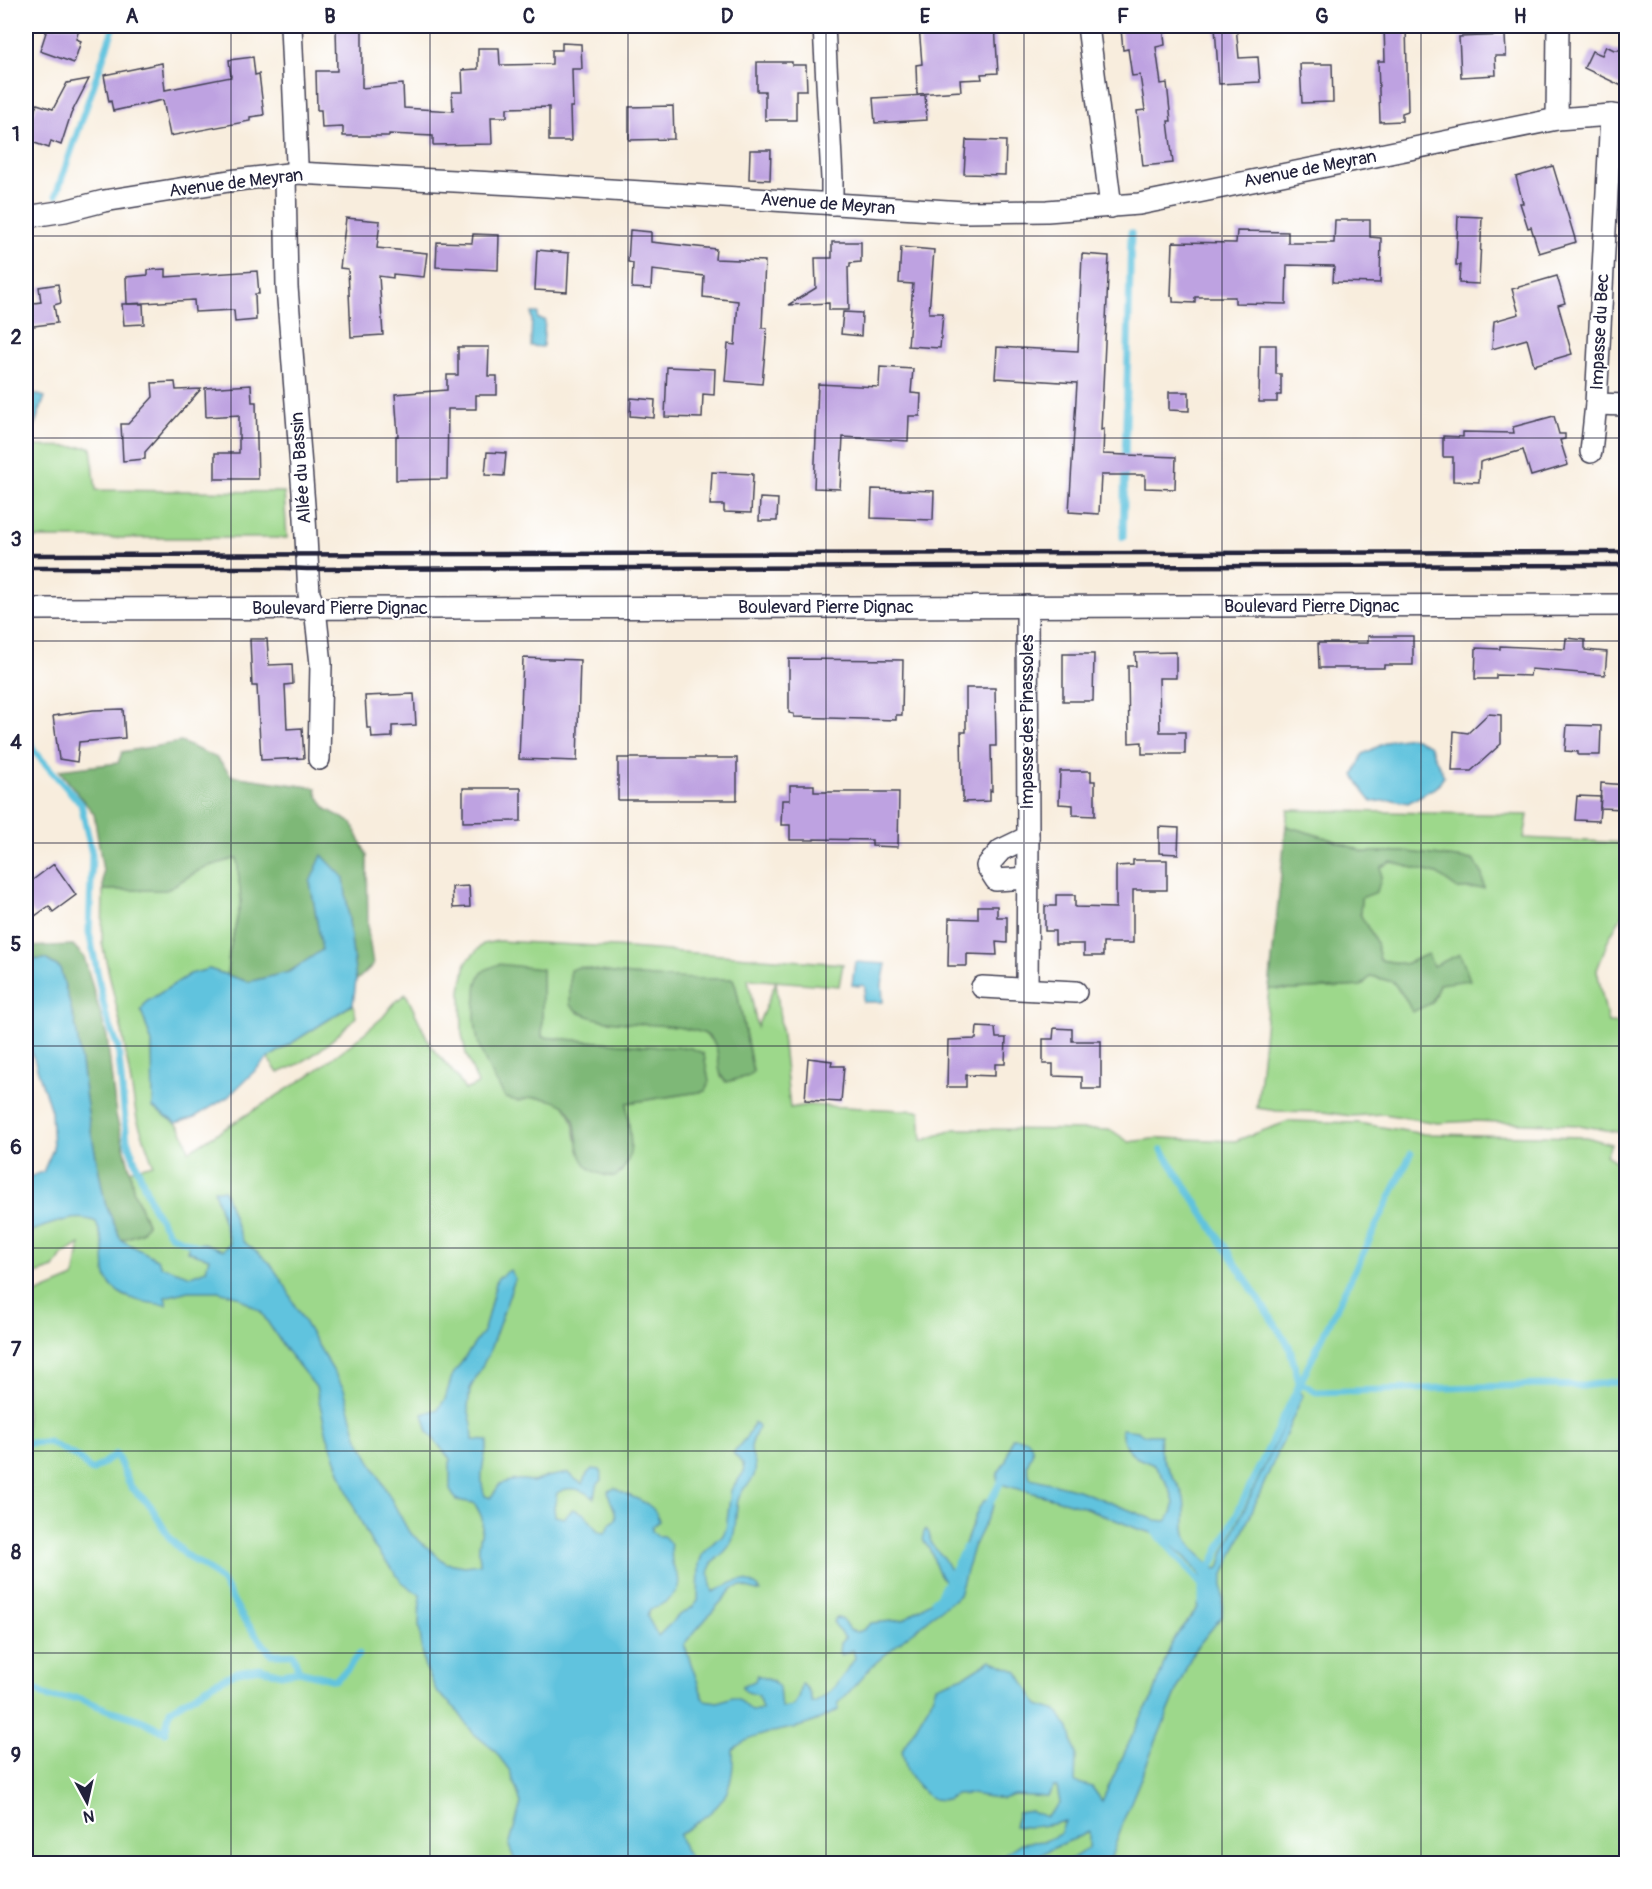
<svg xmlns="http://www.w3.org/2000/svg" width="1652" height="1889" viewBox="0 0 1652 1889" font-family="Pangolin,sans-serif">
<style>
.green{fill:#9dd88b;stroke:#607d63;stroke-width:1.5;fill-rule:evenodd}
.forest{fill:#7eb877;stroke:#506d59;stroke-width:1.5}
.water{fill:#60c3de;stroke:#41728c;stroke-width:1.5}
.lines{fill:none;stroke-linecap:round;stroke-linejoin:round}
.stream{stroke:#60c3de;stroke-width:7}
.building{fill:#bea2e1}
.minor-casing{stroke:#424053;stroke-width:24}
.minor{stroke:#fff;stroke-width:21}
.rail{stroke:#22223b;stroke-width:4.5}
.grid{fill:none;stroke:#22223b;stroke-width:1.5;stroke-opacity:0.55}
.labels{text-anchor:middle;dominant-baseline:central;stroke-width:4.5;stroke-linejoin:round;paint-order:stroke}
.street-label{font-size:18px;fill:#22223b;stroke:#fff}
.neatline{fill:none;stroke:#22223b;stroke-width:2}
.grid-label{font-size:20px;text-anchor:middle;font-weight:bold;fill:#22223b}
</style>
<rect width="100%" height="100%" fill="#fff"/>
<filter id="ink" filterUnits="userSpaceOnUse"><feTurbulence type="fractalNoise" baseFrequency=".0167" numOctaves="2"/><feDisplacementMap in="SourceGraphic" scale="12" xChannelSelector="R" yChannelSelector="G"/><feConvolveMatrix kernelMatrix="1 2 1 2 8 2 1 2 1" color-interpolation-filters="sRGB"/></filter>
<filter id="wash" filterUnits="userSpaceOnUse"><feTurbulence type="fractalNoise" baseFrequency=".008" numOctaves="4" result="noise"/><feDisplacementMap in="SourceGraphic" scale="24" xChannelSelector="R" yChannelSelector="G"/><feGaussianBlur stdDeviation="1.35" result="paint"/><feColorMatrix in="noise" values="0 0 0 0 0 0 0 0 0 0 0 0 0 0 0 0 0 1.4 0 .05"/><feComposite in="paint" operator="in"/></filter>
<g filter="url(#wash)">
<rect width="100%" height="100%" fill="#f8eddd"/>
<g class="green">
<polygon points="26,446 91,447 96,490 284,492 287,538 26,538"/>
<polygon points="1288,810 1528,815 1524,838 1626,843 1626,908 1609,938 1597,970 1608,1023 1626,1024 1623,1133 1579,1125 1474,1121 1437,1123 1384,1114 1351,1116 1323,1112 1277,1111 1257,1108 1269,989 1293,990 1361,986 1371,976 1393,982 1405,998 1432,1003 1439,984 1428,954 1405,964 1380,960 1376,942 1360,914 1361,898 1381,878 1381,867 1391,862 1437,874 1458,889 1484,888 1473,860 1408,852 1364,852 1330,839 1286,826"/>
<path d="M237 858 241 901 229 954 227 975 209 969 141 1010 152 1043 154 1108C177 1123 182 1123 189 1151L310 1075 355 1041 383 1017 395 1002 406 994 431 1046 457 1077 465 1090 478 1084 466 1054 462 1034 461 991 466 962 483 944 498 941 615 947 843 964 839 986 748 979 757 1027 776 982 790 1108 807 1105 920 1111 922 1141 955 1129 1111 1130 1129 1142 1160 1138 1235 1141 1289 1121 1358 1123 1424 1134 1586 1137 1611 1144 1606 1155 1626 1168V1863H26V1298L74 1278 80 1244 62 1255 54 1268 26 1277V1233C46 1226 74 1212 96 1221L103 1243 121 1240 147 1224 133 1189 130 1170 153 1164 137 1119 122 1031 102 943 103 890H166L203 868ZM579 967C630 978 681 979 733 979L736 987 753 1071 749 1076 726 1082 721 1077 716 1045 704 1033 672 1025 609 1021 578 1013ZM542 969V1037L644 1046 691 1049 706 1091 626 1103C628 1128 638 1153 620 1173L576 1139C571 1105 565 1100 531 1097Z"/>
<path d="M353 1004 356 1017C332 1041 310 1062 278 1073L268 1058Z"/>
</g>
<g class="forest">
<polygon points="181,742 217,758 232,776 316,788 317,794 326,809 352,823 367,856 368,931 373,965 356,981 344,878 311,882 323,950 289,972 248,982 227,975 229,954 241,901 237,858 203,868 166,890 103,890 103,871 94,814 59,770 118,763 122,752"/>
<polygon points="1286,826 1330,839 1364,852 1408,852 1473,860 1482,873 1484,888 1458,889 1437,874 1391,862 1381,867 1381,878 1377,892 1361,898 1360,914 1376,942 1380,960 1405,964 1428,954 1433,966 1460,954 1470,980 1439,984 1432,1003 1412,1012 1405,998 1393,982 1371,976 1361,986 1293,990 1269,989"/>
<polygon points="73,945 84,957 107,1037 116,1115 130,1170 133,1189 147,1224 141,1233 121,1240 105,1203 89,1121 76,1027 60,968 45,959 26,960 26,947"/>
<path d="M498 964 542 969V1037L644 1046 691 1048 704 1054 709 1082 706 1091 627 1103C627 1130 641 1157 615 1177 560 1172 589 1123 564 1106 555 1100 542 1097 532 1098 528 1098 524 1100 519 1101 515 1101 510 1099 506 1098 483 1062 471 1039 476 996 476 986 477 976 485 970 489 968 495 966 498 964Z"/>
<path d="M579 967C630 978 681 979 733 979L736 987 753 1072 749 1076 726 1082C712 1069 726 1047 705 1034 700 1031 692 1030 687 1029 653 1020 595 1030 570 1005V970Z"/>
</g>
<g class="water">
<polygon points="532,313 538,313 538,319 545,320 543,347 531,346"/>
<polygon points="29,392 45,397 33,429 26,426 26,402"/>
<polygon points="1411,737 1429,745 1444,776 1438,786 1408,803 1393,800 1372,802 1364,792 1354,775 1363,754 1391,740"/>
<polygon points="322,855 344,878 356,981 353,1004 268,1058 228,1097 193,1118 176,1123 153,1108 152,1043 141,1010 146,1002 190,974 209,969 248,982 289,972 322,950 310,882"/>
<path d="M45 959 60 968 76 1027 89 1121 105 1203 121 1240 157 1259 161 1266 191 1276 206 1270 209 1258 187 1251 189 1245 204 1243 223 1250 230 1244 214 1190H224L235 1222 243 1241 270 1263 286 1287 296 1308 344 1389 357 1436 409 1532 446 1563 465 1566 480 1564C480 1558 478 1551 479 1545 482 1523 487 1523 474 1503L456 1500 450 1490V1459L428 1432 423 1414 438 1409 445 1399 452 1376 484 1330 497 1279 510 1270 515 1279 489 1353 470 1389 468 1408 472 1424 473 1440 488 1441C484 1460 478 1478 485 1496L491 1498 500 1484C512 1480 521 1478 533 1482L546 1477 569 1473 576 1480 583 1484 587 1474 592 1469 600 1470 602 1480 596 1486 594 1498C583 1489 569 1485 557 1493L554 1508 555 1516 564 1518 573 1509 585 1514 597 1530 605 1533 610 1524 616 1519C616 1508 609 1502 608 1491L615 1488C630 1499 655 1500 659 1521L652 1527V1531L657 1536H663C675 1545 670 1550 672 1562 673 1567 676 1571 678 1576 683 1594 664 1604 650 1610L647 1616 658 1636 678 1616 693 1607 698 1601 699 1564 702 1555 717 1539 722 1537 726 1529 731 1490 744 1472 743 1464 733 1453 748 1435 754 1423 758 1425C757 1433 752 1440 751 1447 749 1456 760 1464 753 1478 749 1486 742 1486 738 1500 735 1513 737 1528 732 1541 721 1565 701 1554 713 1592 732 1584 741 1573 759 1588L760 1592 741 1586 733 1588 684 1644 704 1700 718 1702 732 1697 738 1699 752 1711 762 1709 758 1695 747 1692 742 1688V1686L755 1681 757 1675 772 1681 779 1687 781 1708 793 1706 798 1698 801 1684C809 1687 811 1695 812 1703 827 1700 847 1672 855 1658L853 1650 841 1655 839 1652 840 1643 845 1638 833 1622 836 1617 843 1620 849 1630 857 1632 863 1630 871 1623 903 1620 942 1594 947 1585C942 1578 937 1571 935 1564 934 1561 934 1557 932 1554 928 1545 918 1539 926 1529L929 1533 931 1544 943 1557 953 1576 978 1509 985 1500 994 1504 973 1547 959 1595 950 1603 931 1616 925 1623 907 1636 872 1666 839 1703 838 1710C828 1716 818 1720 808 1724 787 1731 748 1733 733 1750 735 1801 717 1808 679 1835L685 1851 694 1863 529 1864 526 1860 515 1861 509 1846 521 1803 510 1771 494 1750 473 1733 456 1709 437 1692 424 1664 419 1625 420 1595 402 1582 372 1544 350 1499 327 1435 316 1387 286 1350 261 1312 237 1296 218 1291H188L165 1297 167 1305C147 1303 119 1300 108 1281 102 1270 106 1255 103 1244 102 1236 98 1229 96 1222 75 1212 46 1226 26 1233V1178L43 1172 53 1149 51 1111 32 1053 26 1040V960Z"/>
<polygon points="855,962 886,964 882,984 883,1002 863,1002 863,995 865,993 865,987 862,985 859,986 852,985"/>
<path d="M1298 1391 1303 1395 1223 1577 1222 1616 1193 1652 1124 1819 1109 1863H1066L1089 1847V1832L1047 1851 1029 1863H1007L1005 1858 1006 1853 1021 1843 1045 1841 1060 1834 1065 1821C1051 1825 1029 1829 1014 1826L1018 1813 1031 1811 1046 1817C1051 1813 1055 1807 1060 1803L1057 1787H1053L1048 1797 1014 1795 1002 1799 971 1794 955 1795 947 1800 931 1799 916 1784 907 1771 902 1750 930 1703 936 1686 969 1674 991 1660 1018 1672 1038 1705 1057 1711 1069 1728 1076 1755 1075 1782 1092 1787 1102 1801 1143 1713 1153 1697 1166 1657 1174 1639 1197 1609 1204 1590 1199 1573 1186 1558 1159 1535 1138 1529 1081 1506 1004 1485 997 1479 998 1473 1006 1461 1012 1438 1027 1439C1036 1450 1032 1454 1027 1465L1030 1478 1078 1490 1155 1520 1166 1521C1170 1517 1174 1510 1174 1504 1174 1494 1161 1472 1154 1465 1150 1463 1144 1461 1140 1459 1128 1454 1122 1442 1121 1429L1137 1431 1143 1435H1161C1153 1456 1176 1476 1183 1495 1188 1510 1181 1528 1189 1542 1194 1552 1207 1561 1216 1569L1219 1568 1224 1552 1275 1444Z"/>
</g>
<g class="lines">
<g class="stream">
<polyline points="56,195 114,26"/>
<polyline points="1123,537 1131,233"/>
<polyline points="26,731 33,750 81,804 92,854 89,932 106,1016 118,1047 127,1140 152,1206 170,1235 202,1248"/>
<polyline points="1162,1150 1289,1346 1299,1382 1316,1392 1542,1385 1583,1386 1626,1380"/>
<polyline points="26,1443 49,1442 77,1457 92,1471 116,1454 131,1487 150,1505 170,1539 186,1555 208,1569 223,1583 243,1618 271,1654 293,1654 299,1671"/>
<polyline points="986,1509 1005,1474"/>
<polyline points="1154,1530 1202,1585 1202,1603"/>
<polyline points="1208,1573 1411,1154"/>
<polyline points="934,1600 939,1597 965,1548"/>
<polyline points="26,1685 35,1689 49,1698 78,1698 106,1709 141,1720 165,1732 170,1710 214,1683 237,1672 259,1668 281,1674 299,1671 335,1680 347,1670 359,1654"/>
</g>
</g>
<g id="blocks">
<g class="building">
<polygon points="48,26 80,26 76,39 81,41 74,63 40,51"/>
<polygon points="336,26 362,26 362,88 403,84 404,108 453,111 452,92 463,92 462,70 478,69 478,48 499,48 500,65 552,64 552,50 562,50 562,43 581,44 582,69 572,69 573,107 570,107 571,141 549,141 549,107 507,108 507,117 491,117 492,144 433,145 433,136 389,134 389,136 343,136 343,127 322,128 321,110 317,110 316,71 337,71"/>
<polygon points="919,26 951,26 952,29 995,26 998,73 981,74 982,79 960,80 961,91 917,94 916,65 922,64"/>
<polygon points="1155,26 1163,26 1165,45 1156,47 1161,84 1167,83 1171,121 1168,121 1173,163 1143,166 1137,111 1145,110 1140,75 1132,76 1128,49 1123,50 1121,29"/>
<polygon points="1236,26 1239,58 1258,57 1260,82 1219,84 1215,27"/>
<polygon points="1384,26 1406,26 1408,111 1402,113 1402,121 1380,122 1378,61 1385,61"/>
<polygon points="1505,35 1506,56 1495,56 1496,75 1461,77 1459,37"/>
<polygon points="1606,46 1614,50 1626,50 1626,88 1584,68 1592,51 1602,55"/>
<polygon points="253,57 255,75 259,74 264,115 250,117 250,121 170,136 163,100 113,111 111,101 109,102 104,75 162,63 165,90 231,77 229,60"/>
<polygon points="757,62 792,62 792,65 806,65 807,90 796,90 796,120 765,120 765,91 757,91"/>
<polygon points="1300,64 1332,64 1333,102 1302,103"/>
<polygon points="89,79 71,114 61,145 51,141 49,148 26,140 26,135 37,104 53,109 67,83"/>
<polygon points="925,95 927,120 875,123 873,98"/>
<polygon points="673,106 674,139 629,140 629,107"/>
<polygon points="966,140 1006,141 1005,175 964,174"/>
<polygon points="750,150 771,150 770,180 749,179"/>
<polygon points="1553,166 1576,242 1539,253 1531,227 1528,228 1520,203 1523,203 1516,177"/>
<polygon points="1458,216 1482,217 1479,284 1459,283 1460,265 1456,265"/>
<polygon points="346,218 380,221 377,248 427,253 424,277 393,274 393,278 379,276 383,335 351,337 348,269 340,268"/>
<polygon points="1335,220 1370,220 1370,237 1381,238 1380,283 1333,282 1334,266 1287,265 1286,304 1235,303 1235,297 1195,297 1195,303 1173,302 1173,297 1171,296 1173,242 1236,243 1237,231 1288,232 1288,243 1334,243"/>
<polygon points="630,230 651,232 651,242 716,249 715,259 765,261 762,328 767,328 762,384 725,381 728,344 735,345 738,301 703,297 704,276 652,270 651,289 632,288 633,263 628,262"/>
<polygon points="473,234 499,235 498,270 436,267 437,242 472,243"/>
<polygon points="832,242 861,242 861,262 850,263 850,267 848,267 849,310 829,310 829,303 788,305 816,288 815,258 832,258"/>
<polygon points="901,247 934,250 929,313 943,313 940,348 908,346 913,284 899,283"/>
<polygon points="537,250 569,253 567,292 535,290"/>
<polygon points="1082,254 1109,256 1101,430 1104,429 1103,454 1176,457 1175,489 1145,488 1145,475 1101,475 1099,514 1069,512 1077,383 995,378 997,347 1078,351"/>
<polygon points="166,269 166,277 257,271 259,294 255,294 256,320 235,322 234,310 195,312 194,300 127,304 126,277 148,275 148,270"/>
<polygon points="1557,276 1565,303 1558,305 1572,354 1534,365 1527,339 1492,349 1494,321 1519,314 1512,289"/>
<polygon points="58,284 61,303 54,305 57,323 26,327 26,304 41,302 39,287"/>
<polygon points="122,304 143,304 144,324 124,325"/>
<polygon points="843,312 862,313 861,336 841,334"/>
<polygon points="1260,345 1276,345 1276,374 1281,374 1281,395 1277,395 1277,402 1259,402"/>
<polygon points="458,347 489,347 488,376 497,376 497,395 476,395 476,409 448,409 447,479 396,480 396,436 398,436 395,394 447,390 447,375 458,375"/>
<polygon points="667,367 715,369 714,395 703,394 702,418 665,417"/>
<polygon points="880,367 913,369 911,393 921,394 920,416 909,416 908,441 843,437 840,489 814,488 818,384 879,387"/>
<polygon points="175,382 176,390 201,389 145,452 145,459 123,461 121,424 128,424 153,397 152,383"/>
<polygon points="251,385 252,402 256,402 258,479 215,479 215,453 239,453 239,415 206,417 205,388"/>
<polygon points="1169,392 1189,392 1189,411 1169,410"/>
<polygon points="631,398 655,400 654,418 630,416"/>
<polygon points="1554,416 1559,434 1565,434 1565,439 1560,440 1568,465 1531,476 1523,450 1480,462 1479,482 1453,481 1453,457 1443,457 1443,436 1463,437 1463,432 1514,433 1513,427"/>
<polygon points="487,452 506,453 504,476 485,475"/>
<polygon points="712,472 753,474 751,513 724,512 724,505 710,505"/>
<polygon points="872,489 934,491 933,520 871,518"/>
<polygon points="760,498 778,499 777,521 759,521"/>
<polygon points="1368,636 1413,636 1413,665 1384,665 1384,668 1319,668 1318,643 1368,643"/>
<polygon points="1566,638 1585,640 1585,650 1607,652 1605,675 1531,669 1530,676 1496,675 1496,679 1475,679 1476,648 1500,649 1500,646 1565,649"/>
<polygon points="250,639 267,639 269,665 292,664 293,684 285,685 287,729 302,728 304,758 261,760 257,686 252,686"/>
<polygon points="1176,652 1176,678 1159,678 1160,732 1185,732 1185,754 1142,754 1142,742 1129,743 1128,666 1136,666 1135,653"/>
<polygon points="1063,654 1094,654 1093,701 1063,701"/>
<polygon points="523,658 580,660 577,761 519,759"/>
<polygon points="789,659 903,660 902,715 896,715 896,720 794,717 794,714 789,713"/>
<polygon points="966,688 995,688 996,746 991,746 992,791 990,790 990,801 963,802 963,791 962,791 961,732 966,732"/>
<polygon points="414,694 416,725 392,726 392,737 372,738 371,728 367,728 365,696"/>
<polygon points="123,709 125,738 79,742 77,762 59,759 53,716 93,710"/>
<polygon points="1488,714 1501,715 1501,744 1471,771 1452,771 1454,731 1468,733"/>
<polygon points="1567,725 1601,726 1600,755 1578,755 1578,752 1565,751"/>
<rect x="618" y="758" width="119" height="42"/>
<polygon points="1060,771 1091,771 1091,781 1095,781 1095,816 1073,815 1073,805 1059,804"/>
<polygon points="1601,783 1626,785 1624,809 1600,808"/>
<polygon points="790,785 814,785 814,792 899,792 898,847 872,846 872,840 814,839 814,840 790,840 790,825 781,825 782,800 790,800"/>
<polygon points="463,788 521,788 521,821 463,822"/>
<polygon points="1577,796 1601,797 1599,821 1575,820"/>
<polygon points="1159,827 1179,828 1178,854 1159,853"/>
<polygon points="1133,860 1167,860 1167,890 1133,890 1133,943 1103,943 1103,956 1084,956 1084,944 1055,944 1055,931 1045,931 1045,906 1056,906 1056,895 1075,895 1075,907 1116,908 1116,866 1133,865"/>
<polygon points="54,864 76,895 53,912 49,906 35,916 26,903 26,885"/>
<polygon points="469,886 470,907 453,908 452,887"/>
<polygon points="978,906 997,906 997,917 1007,917 1007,943 996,942 997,955 967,954 967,966 948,966 949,918 978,919"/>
<polygon points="977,1027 995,1028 996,1038 1006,1038 1005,1064 995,1064 995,1076 966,1075 966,1087 947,1087 948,1040 976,1039"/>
<polygon points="1054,1028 1072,1029 1072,1041 1101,1041 1101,1089 1082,1089 1082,1077 1053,1076 1053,1064 1043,1064 1043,1039 1053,1039"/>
<polygon points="808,1058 832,1061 831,1066 844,1066 841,1102 805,1100"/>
</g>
</g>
</g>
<g filter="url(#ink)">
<use href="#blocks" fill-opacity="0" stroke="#424053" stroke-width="1.5"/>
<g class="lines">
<g class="minor-casing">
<g id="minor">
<polyline points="291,26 297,163 296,173"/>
<polyline points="824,26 832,179 832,204"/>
<polyline points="1088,26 1111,207"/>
<polyline points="1557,119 1558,26"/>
<polyline points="285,176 287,287 305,518 309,594 315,608 321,664 319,759"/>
<polyline points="26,217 65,211 104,201 229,181 296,173 514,184 964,212 1047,211 1139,204 1557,119 1611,115 1626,117"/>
<polyline points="1596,404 1626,405"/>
<polyline points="1591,452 1596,404 1611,115"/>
<polyline points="1027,606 1028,837 1027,989"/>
<polyline points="26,609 1626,605"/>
<polyline points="1028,878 996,880 987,866 1001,850 1028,837"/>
<polyline points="982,987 1076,992"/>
</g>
</g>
<use href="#minor" class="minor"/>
<g class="rail">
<polyline points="26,555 1626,552"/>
<polyline points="26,568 285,568 307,569 1626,565"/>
</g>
</g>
</g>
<path class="grid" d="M231 26V1864M430 26V1864M628 26V1864M826 26V1864M1024 26V1864M1222 26V1864M1421 26V1864M26 236H1626M26 438H1626M26 641H1626M26 843H1626M26 1046H1626M26 1248H1626M26 1451H1626M26 1653H1626"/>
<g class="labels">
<g class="street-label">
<text transform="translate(1310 169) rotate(-11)">Avenue de Meyran</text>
<text transform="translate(236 183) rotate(-7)">Avenue de Meyran</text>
<text transform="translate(828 204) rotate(4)">Avenue de Meyran</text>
<text transform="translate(1600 332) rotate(-87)">Impasse du Bec</text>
<text transform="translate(301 468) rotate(-94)">Allée du Bassin</text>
<text x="1312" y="606">Boulevard Pierre Dignac</text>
<text x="826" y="607">Boulevard Pierre Dignac</text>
<text x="340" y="608">Boulevard Pierre Dignac</text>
<text transform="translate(1027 722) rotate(-90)">Impasse des Pinassoles</text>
</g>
</g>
<rect width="1652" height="1889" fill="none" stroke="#fff" stroke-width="66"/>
<g transform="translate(87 1802) rotate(172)" stroke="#ffffff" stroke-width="4.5" paint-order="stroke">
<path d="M0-4.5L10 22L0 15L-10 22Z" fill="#22223b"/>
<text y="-9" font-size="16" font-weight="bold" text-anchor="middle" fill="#22223b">N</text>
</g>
<rect x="33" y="33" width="1586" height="1823" class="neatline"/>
<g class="grid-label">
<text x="132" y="23">A</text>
<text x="330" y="23">B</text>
<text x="529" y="23">C</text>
<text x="727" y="23">D</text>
<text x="925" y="23">E</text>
<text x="1123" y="23">F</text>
<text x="1322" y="23">G</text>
<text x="1520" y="23">H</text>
<text x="16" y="141">1</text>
<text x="16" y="344">2</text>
<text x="16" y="546">3</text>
<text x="16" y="749">4</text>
<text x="16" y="951">5</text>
<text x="16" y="1154">6</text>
<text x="16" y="1356">7</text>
<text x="16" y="1559">8</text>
<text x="16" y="1762">9</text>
</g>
</svg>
